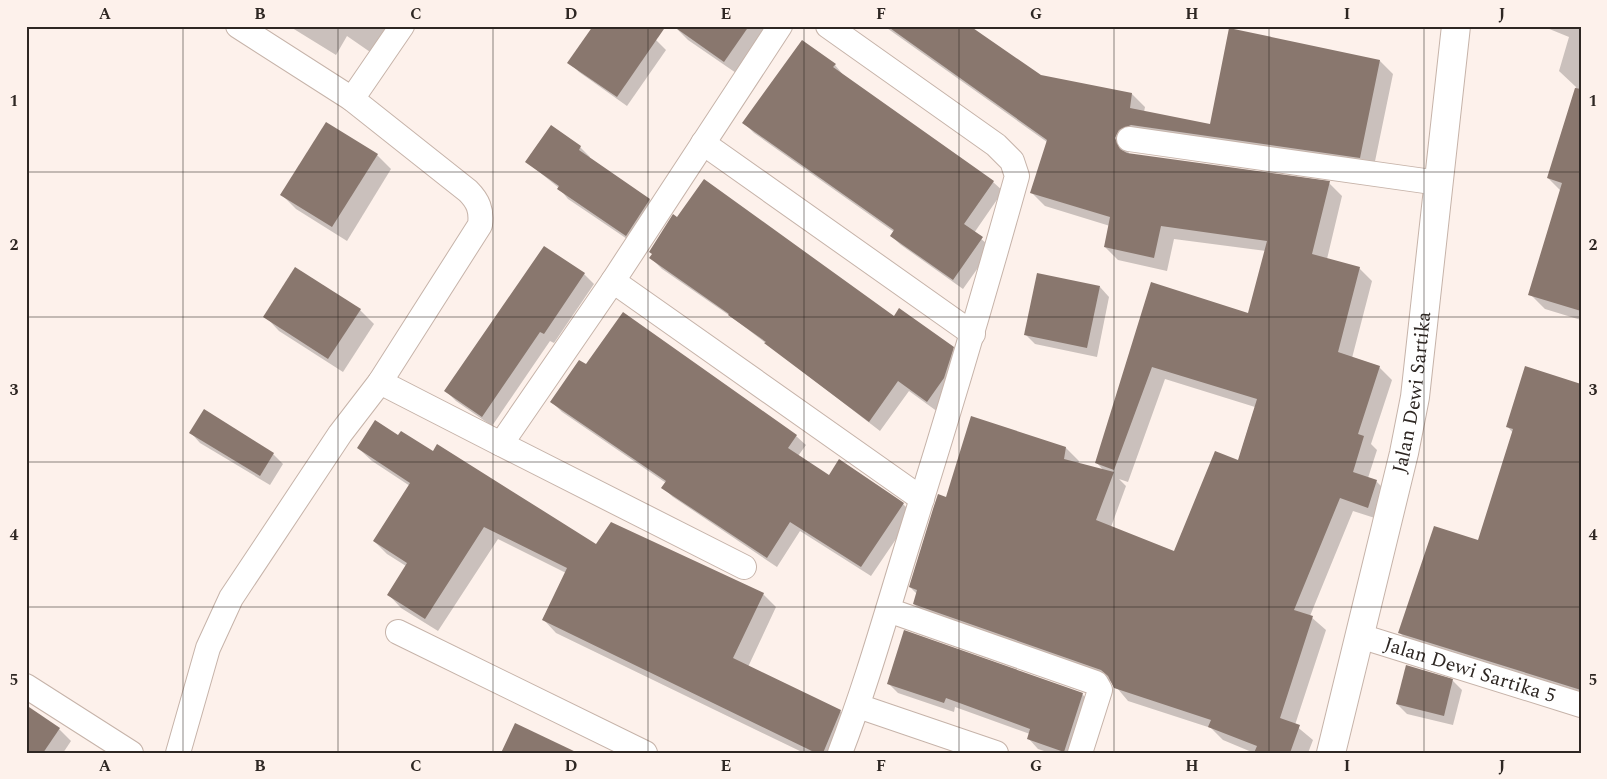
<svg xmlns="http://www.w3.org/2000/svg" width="1607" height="779" viewBox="0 0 1607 779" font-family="Spectral,serif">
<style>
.shadow{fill:#0003;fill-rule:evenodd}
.building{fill:#89776e}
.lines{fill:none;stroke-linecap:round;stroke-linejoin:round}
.minor-casing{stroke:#c6b3a9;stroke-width:26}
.secondary-casing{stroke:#c6b3a9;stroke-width:30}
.minor{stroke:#fff;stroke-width:24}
.secondary{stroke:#fff;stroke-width:28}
.grid{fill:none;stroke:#2e2723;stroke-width:1;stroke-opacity:0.55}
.labels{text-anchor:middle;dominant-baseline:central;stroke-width:4;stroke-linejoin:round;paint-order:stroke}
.street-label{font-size:20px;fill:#2e2723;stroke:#fdf1eb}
.neatline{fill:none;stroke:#2e2723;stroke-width:2}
.grid-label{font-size:16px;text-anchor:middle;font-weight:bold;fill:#2e2723}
</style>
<rect width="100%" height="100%" fill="#fdf1eb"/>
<g class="shadow">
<polygon points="289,26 393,26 373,54 347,36 336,55"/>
<polygon points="674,26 773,26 739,75 688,40"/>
<path d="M884 26H968L1041 77 1132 94 1145 107 1144 112 1211 125 1380 61 1393 74 1373 171 1128 150 1129 154 1329 183 1342 196 1327 259 1359 268 1372 281 1352 358 1379 367 1392 380 1371 444 1377 450 1368 478 1376 481 1389 494 1381 520 1353 511 1310 616 1326 630 1295 725 1313 740 1308 753H1254L1223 740 1211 728 1128 701 1112 682 927 617 914 604 917 594 910 587 947 498 1066 448 1079 461 1078 464 1104 471 1097 463 1152 284 1249 315 1266 251 1174 239 1167 271 1118 260 1105 247 1110 226 1045 206 1032 193 1047 142ZM1165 379 1255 407 1238 462 1175 553 1111 527 1126 486 1119 479 1128 482Z"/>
<polygon points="1542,26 1581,26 1581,320 1545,309 1530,294 1561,191 1548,178 1576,87 1559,71 1569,37"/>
<polygon points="656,40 666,50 627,106 579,72 569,62"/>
<polygon points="835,65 844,76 993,182 1003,191 974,233 992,248 963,289 901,245 891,236 894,232 754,133 744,123"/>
<polygon points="580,147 590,157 589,158 650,200 659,209 636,245 568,199 559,188 527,162"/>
<polygon points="377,155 391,169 347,241 296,209 282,195"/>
<polygon points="651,258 894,318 953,348 964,359 938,412 909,391 880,431 733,318 662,269"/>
<polygon points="584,274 594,284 554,343 550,341 492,426 456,401 446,391"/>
<polygon points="1100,287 1109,297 1097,357 1035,344 1025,334"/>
<polygon points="360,310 374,324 343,372 279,331 265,316"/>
<polygon points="586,366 796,436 806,445 798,456 829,476 840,460 903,504 913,514 871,576 800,531 777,567 673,497 663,488 666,483 562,412 552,402"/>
<polygon points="1581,386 1581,699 1413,647 1400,633 1479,542 1513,433 1507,426"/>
<polygon points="204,411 273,454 283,464 270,485 200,443 191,433"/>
<polygon points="398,437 433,453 596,546 763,594 776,607 748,667 840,711 853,725 842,753 804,753 556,633 543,619 566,573 498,539 438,631 401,608 388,594 406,566 387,554 374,541 410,486 372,461 358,448"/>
<polygon points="1452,680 1462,690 1453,725 1407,714 1397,704"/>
<polygon points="889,684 1082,694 1092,704 1077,753 1050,753 1038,749 1029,739 1030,734 955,707 954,712 898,693"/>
<polygon points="59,729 71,741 63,753 26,753"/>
</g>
<g class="building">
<polygon points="593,26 666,26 617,97 567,63"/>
<polygon points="673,26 749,26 724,62"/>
<polygon points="887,26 970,26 1041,75 1132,93 1130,108 1210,124 1229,28 1380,60 1360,158 1131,125 1119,130 1115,138 1120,149 1127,153 1330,181 1312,254 1360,267 1338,352 1380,366 1358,434 1364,436 1353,472 1377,480 1368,508 1340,498 1294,610 1313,616 1280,718 1300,725 1290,753 1254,753 1257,746 1208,727 1211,720 1114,688 1108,676 1101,670 913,604 917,590 909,587 933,509 938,494 946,497 971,416 1066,447 1064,459 1114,472 1096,520 1174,551 1215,451 1238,460 1257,399 1152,367 1114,470 1095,463 1151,282 1248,313 1267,241 1161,226 1154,258 1104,247 1110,217 1030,193 1047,140"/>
<polygon points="802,40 836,64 833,67 994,181 964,224 983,237 953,280 890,236 894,230 742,123"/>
<polygon points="1575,88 1581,89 1581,311 1528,295 1562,183 1547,178"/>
<polygon points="326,122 378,154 332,227 280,195"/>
<polygon points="551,125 581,146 579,150 650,199 626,236 557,189 559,186 525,162"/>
<polygon points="704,179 894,316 899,308 954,347 944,378 927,402 898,381 869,422 764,343 766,342 728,315 729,314 649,258 652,254 649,252 673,214 677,217"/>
<polygon points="544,246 585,273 544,334 540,332 482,417 444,391"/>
<polygon points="295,267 361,309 328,359 263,317"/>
<polygon points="1037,273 1100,286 1087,348 1024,335"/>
<polygon points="623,312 797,435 788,448 829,475 839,459 904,503 861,567 790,522 767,558 661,488 666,481 550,402 579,360 586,364"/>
<polygon points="1525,366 1581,384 1581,690 1398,633 1434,526 1478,540 1513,429 1506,427"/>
<polygon points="204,409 274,453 260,476 189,433"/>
<polygon points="375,420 398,435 401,431 433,451 437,444 596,544 611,522 764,593 733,658 841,710 823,753 816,753 542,620 567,568 484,527 425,619 387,595 407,563 373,541 410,483 357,448"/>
<polygon points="904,630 1083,693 1064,752 1027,739 1030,729 946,698 944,703 887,684"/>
<polygon points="1406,665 1453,679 1444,716 1396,704"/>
<polygon points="26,705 60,728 43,753 26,753"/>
<polygon points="515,723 578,753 501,753"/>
</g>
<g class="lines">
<g class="minor-casing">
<g id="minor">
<polyline points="238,26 352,99 402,26"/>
<path d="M828 26 996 145 1012 161 1017 176C983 298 947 419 909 540 887 611 867 683 840 753"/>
<polyline points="1129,139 1439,183"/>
<polyline points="703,143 973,334"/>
<polyline points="613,281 922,499"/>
<polyline points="380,382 501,444"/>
<polyline points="744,567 501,444 613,281 780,26"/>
<polyline points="888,610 1096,683 1100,690 1080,753"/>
<polyline points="398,632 645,753"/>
<path id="s1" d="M1360 636 1581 705"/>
<polyline points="26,686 131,753"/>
<polyline points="858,706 996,753"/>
<path d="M178 753 208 648 231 598 340 434 380 382 480 225C482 210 478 201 468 191L352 99"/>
</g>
</g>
<g class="secondary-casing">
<g id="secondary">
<path id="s2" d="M1331 753 1404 453 1415 397 1456 26"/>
</g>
</g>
<use href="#minor" class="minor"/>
<use href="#secondary" class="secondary"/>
</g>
<path class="grid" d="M183 26V753M338 26V753M493 26V753M648 26V753M804 26V753M959 26V753M1114 26V753M1269 26V753M1424 26V753M26 172H1581M26 317H1581M26 462H1581M26 607H1581"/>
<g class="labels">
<g class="street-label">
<text stroke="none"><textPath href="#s2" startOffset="370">Jalan Dewi Sartika</textPath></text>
<text stroke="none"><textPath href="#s1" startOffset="115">Jalan Dewi Sartika 5</textPath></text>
</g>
</g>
<rect width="1607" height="779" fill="none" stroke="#fdf1eb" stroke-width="55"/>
<rect x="28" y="28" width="1552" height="724" class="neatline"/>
<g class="grid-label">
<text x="105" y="19">A</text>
<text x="260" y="19">B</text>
<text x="416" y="19">C</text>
<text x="571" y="19">D</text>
<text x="726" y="19">E</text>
<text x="881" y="19">F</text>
<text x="1036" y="19">G</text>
<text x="1192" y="19">H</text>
<text x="1347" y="19">I</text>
<text x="1502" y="19">J</text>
<text x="14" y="106">1</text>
<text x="1593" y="106">1</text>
<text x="14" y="250">2</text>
<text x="1593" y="250">2</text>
<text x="14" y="395">3</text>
<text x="1593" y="395">3</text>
<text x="14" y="540">4</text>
<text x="1593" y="540">4</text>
<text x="14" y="685">5</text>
<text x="1593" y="685">5</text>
<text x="105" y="771">A</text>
<text x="260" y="771">B</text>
<text x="416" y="771">C</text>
<text x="571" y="771">D</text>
<text x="726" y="771">E</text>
<text x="881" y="771">F</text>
<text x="1036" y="771">G</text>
<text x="1192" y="771">H</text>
<text x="1347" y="771">I</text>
<text x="1502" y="771">J</text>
</g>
</svg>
